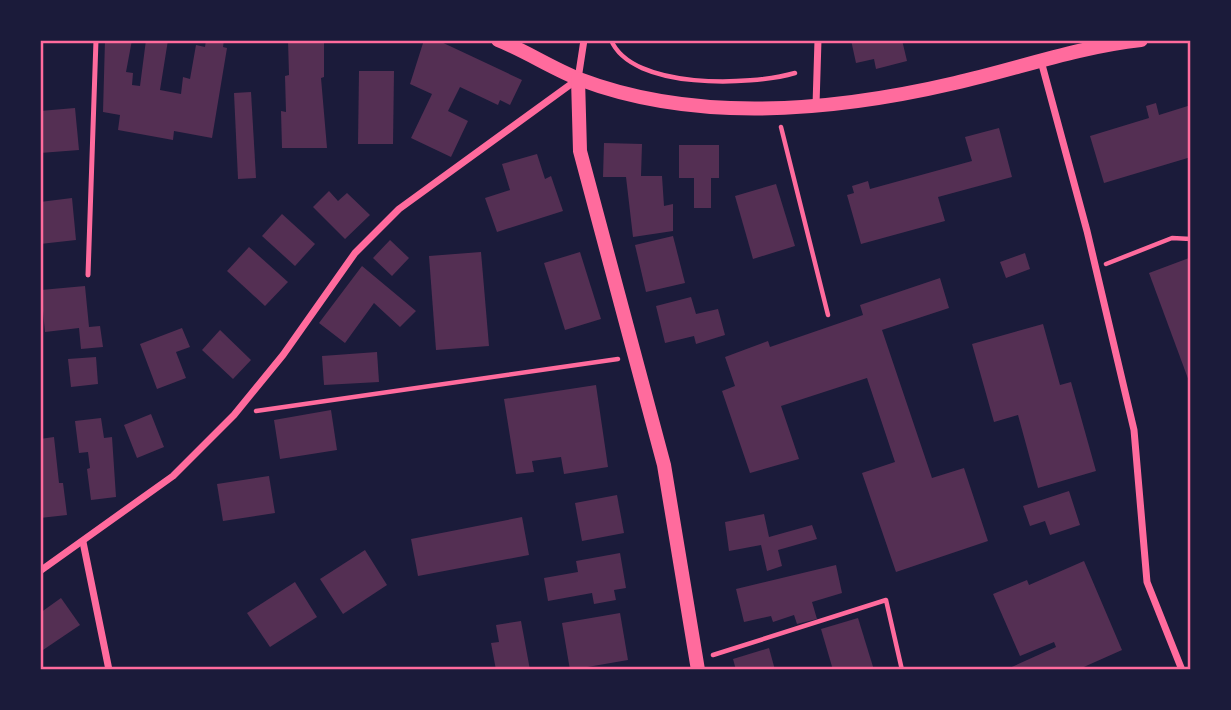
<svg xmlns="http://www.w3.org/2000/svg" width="1231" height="710" viewBox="0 0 1231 710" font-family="Lato,sans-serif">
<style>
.building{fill:#542f53}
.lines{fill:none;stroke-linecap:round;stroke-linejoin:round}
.path{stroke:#ff6b9d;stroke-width:4.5}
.service{stroke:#ff6b9d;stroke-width:5}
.minor{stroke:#ff6b9d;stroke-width:7}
.secondary{stroke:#ff6b9d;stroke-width:14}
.neatline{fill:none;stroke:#ff6b9d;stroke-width:2.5}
</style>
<rect width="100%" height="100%" fill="#1b1b3a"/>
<g class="building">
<polygon points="105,40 132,40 126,72 133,73 132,85 140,86 146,40 168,40 160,90 181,94 183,77 190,79 196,45 205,47 206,40 224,40 223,47 227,48 212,138 174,131 173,140 118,130 120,115 103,112"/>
<polygon points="288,40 324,42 324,77 321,78 327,148 282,148 281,111 286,112 285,76 289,75"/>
<polygon points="424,40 437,40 522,80 510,105 500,100 498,105 460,87 448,111 468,121 451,157 411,138 432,94 410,84"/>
<polygon points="851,40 902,40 907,61 876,69 874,59 856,63"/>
<polygon points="359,71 394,71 393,144 358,144"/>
<polygon points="251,92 256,178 238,179 234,93"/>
<polygon points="1156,103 1159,115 1191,105 1191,157 1104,183 1090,136 1149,118 1146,106"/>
<polygon points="75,108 79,150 40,153 40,111"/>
<polygon points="999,128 1012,177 938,197 945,221 861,244 847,195 854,193 852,186 868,181 870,189 972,161 965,137"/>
<polygon points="604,143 642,144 641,176 662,176 664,206 673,204 673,231 633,237 626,177 603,177"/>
<polygon points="679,145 719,145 719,178 711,178 711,208 694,208 694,178 679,178"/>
<polygon points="537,154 545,179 551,176 563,211 497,232 485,198 510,190 502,164"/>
<polygon points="776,184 795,246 753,259 735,196"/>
<polygon points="329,191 338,201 347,193 370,215 345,239 313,207"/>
<polygon points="72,198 76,240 40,244 40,202"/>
<polygon points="282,214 315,244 295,266 262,236"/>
<polygon points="673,236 685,283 646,292 635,245"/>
<polygon points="390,240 409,258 392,276 373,258"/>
<polygon points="249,247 288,282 265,306 227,271"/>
<polygon points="481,252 489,346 436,350 429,256"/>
<polygon points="580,252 601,319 565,330 544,263"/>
<polygon points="1025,253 1030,269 1006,278 1000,262"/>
<polygon points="1189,258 1191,262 1190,384 1149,273"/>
<polygon points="362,266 416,311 400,327 374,303 345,343 319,323"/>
<polygon points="940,278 949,308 882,330 932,478 964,468 988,541 896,572 862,473 895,462 867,378 781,406 799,459 750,473 722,391 735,386 725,357 768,341 770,347 863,315 860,305"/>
<polygon points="85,286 89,327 100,326 103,347 81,349 79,328 45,332 41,290"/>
<polygon points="691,297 696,314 718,309 725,335 696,344 694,336 665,343 656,306"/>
<polygon points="1043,324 1060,385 1071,382 1096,471 1038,488 1018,415 994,422 972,344"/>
<polygon points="182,328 190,347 176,352 186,378 157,389 140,344"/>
<polygon points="220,330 251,360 233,379 202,350"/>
<polygon points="377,352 379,382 324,385 322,356"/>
<polygon points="96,357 98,384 71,387 68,359"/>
<polygon points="596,385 608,467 564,474 561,457 532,461 534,472 516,474 504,399"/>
<polygon points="331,410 337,450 280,459 274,420"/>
<polygon points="151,414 164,447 137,458 124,425"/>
<polygon points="101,418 104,438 112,437 116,497 91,500 87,469 90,468 88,452 79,453 75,421"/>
<polygon points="54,437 59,483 63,483 67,515 40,518 40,439"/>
<polygon points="269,476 275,513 223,521 217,484"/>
<polygon points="1069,491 1080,525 1050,535 1045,521 1030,526 1023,506"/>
<polygon points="617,495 624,533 582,541 575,503"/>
<polygon points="764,514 769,537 812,525 817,539 778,550 782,566 767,571 761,545 729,551 725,522"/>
<polygon points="522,517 529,555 418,576 411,539"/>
<polygon points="365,550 387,585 343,614 320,579"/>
<polygon points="620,553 626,588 614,590 616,600 594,604 592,593 548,601 544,578 578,572 576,561"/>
<polygon points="1084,561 1122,650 1077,670 1005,670 1056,647 1054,642 1020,656 993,594 1027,580 1029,585"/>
<polygon points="836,565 842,593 812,602 817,619 797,624 794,615 773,622 771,616 744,622 736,589"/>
<polygon points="295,582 317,617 270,647 247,613"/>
<polygon points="61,598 80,625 40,652 40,613"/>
<polygon points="620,613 628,660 570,670 562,623"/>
<polygon points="858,618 874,670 833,670 821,629"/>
<polygon points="521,621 530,670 496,670 491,643 499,642 496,625"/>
<polygon points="769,648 775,670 736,670 733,659"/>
</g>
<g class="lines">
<g class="path">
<path d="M611 40C632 90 750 86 795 73"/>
<polyline points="781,127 828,315"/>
<polyline points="1106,264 1172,238 1191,239"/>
<polyline points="256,411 618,359"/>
<polyline points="713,655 886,600 902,670"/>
</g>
<polyline class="service" points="88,275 96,40"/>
<g class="minor">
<polyline points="1041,61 1087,231 1134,430 1147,582 1182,670"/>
<polyline points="816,105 818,40"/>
<polyline points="83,542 109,670"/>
<polyline points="40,571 173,476 234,415 283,355 355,253 399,209 578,79 584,40"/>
</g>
<g class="secondary">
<path d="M498 40C526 51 551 68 579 79 697 124 835 111 955 83 1017 69 1077 47 1141 40"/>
<polyline points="578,79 580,151 664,465 698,670"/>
</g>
</g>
<rect width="1231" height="710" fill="none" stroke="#1b1b3a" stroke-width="84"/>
<rect x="42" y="42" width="1147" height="626" class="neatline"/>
</svg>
